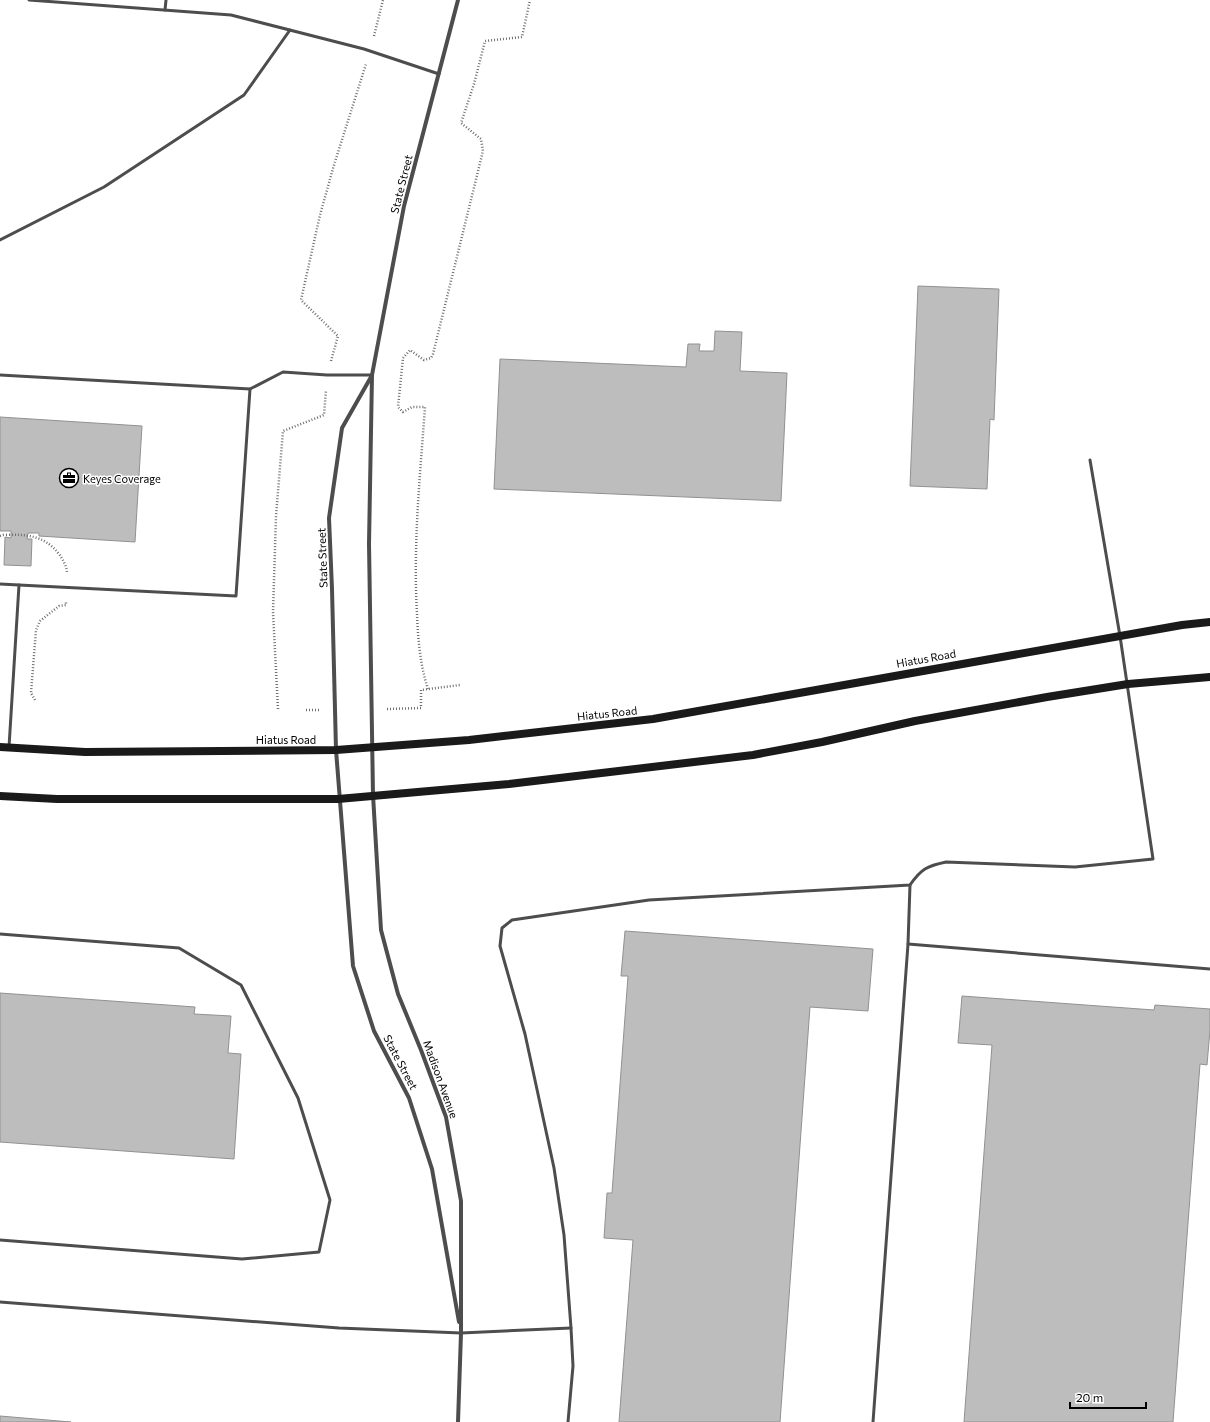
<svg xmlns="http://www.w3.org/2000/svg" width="1210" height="1422" viewBox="0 0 1210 1422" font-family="Commissioner,sans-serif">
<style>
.building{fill:#bdbdbd;stroke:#919191}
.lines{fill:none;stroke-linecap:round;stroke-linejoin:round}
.path{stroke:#6f6f6f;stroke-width:2.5;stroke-dasharray:1 2;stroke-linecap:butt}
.service{stroke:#4d4d4d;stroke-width:3}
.minor{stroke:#4d4d4d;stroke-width:4}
.secondary{stroke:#1a1a1a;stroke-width:8}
.labels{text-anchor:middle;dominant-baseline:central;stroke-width:3;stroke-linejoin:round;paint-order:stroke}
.street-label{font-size:11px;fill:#000;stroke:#fff}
.poi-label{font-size:11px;fill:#000;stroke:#fff;text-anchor:start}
</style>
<rect width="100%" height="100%" fill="#fff"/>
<g class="building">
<polygon points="918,286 999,289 994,420 990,419 987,489 910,486"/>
<polygon points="715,331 742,332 740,371 787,373 781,501 494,489 500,359 686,367 688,344 700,344 699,351 714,351"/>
<polygon points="0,417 142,426 135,542 39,536 39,533 28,533 27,539 32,539 31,566 4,565 5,537 11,538 11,531 0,531"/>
<polygon points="625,931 873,949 868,1011 810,1007 780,1422 619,1422 633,1240 604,1238 607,1193 612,1193 628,976 621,976"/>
<polygon points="0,993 195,1007 194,1014 231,1016 228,1053 241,1054 234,1159 0,1142"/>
<polygon points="962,996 1154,1010 1155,1005 1210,1009 1210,1030 1207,1065 1200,1064 1173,1422 964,1422 992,1045 958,1043"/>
<polygon points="0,1416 71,1422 0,1422"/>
</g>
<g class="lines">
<g class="path">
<polyline points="374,36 383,0"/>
<polyline points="331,361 338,336 301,300 320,215 334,165 366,64"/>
<path d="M0 536 3 535C26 534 44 535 59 554 63 560 67 566 67 574"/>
<path d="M428 689C420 665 418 639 417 614 413 545 420 476 425 407H412L403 412 398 407 403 358 410 350 424 360 431 358 433 354 483 151 481 139 461 123 474 84 485 41 522 37 530 0"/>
<polyline points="35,700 31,693 36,630 40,621 59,606 66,605 66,601"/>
<polyline points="278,709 273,612 276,516 283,431 324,415 326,390"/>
<polyline points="387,709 421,708 421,690 460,685"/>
<polyline points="306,710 320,710"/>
</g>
<g class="service">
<polyline points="29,0 231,15 364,49 439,74"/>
<polyline points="165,10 166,0"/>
<polyline points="0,240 104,187 244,95 290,30"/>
<polyline points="0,375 250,389 283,372 327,375 372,375"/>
<polyline points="0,584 19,585 9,747"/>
<polyline points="19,585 236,596 250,389"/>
<polyline points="0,934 179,948 241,985 298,1098 330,1200 319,1252 242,1259 0,1240"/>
<polyline points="908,944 1210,969"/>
<polyline points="0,1302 339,1328 461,1333 571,1328"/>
<path d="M568 1422 573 1366 571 1328 564 1235 554 1168 525 1034 500 946 502 928 512 920 649 900 910 885C921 869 927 866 946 862L1075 867 1153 859 1120 636 1090 460"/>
<polyline points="873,1422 908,944 910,885"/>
</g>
<g class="minor">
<polyline points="458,0 404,206 372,375 369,544 373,795 381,930 398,994 421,1050 446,1117 461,1201 461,1333 458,1422"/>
<polyline points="371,377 342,428 329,518 332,589 336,750 353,966 374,1031 409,1098 432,1169 459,1322"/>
</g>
<g class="secondary">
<polyline points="0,747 85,752 336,750 469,740 653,719 1182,625 1210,622"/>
<polyline points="0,796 57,799 338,799 509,784 753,755 822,742 915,721 1047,697 1128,684 1210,677"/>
</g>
</g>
<defs>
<g id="office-ring" transform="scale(1)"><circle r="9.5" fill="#fff" stroke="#000" stroke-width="1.5"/><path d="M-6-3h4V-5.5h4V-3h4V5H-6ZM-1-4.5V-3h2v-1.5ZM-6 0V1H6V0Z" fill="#000"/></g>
</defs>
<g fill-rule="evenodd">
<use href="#office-ring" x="69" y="478"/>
</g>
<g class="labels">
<g class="street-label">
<text transform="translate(401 184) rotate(-76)">State Street</text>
<text transform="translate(322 558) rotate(-92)">State Street</text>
<text transform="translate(926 658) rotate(-10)">Hiatus Road</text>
<text transform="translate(607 713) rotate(-6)">Hiatus Road</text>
<text x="286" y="739">Hiatus Road</text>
<text transform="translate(401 1062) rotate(62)">State Street</text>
<text transform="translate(441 1079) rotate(70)">Madison Avenue</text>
</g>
<g class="poi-label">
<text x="83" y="478">Keyes Coverage</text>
</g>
</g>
<path d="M1070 1402v6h76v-6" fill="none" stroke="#000000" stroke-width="2"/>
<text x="1076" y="1402" font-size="12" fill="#000000" stroke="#ffffff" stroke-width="3" paint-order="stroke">20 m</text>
</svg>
